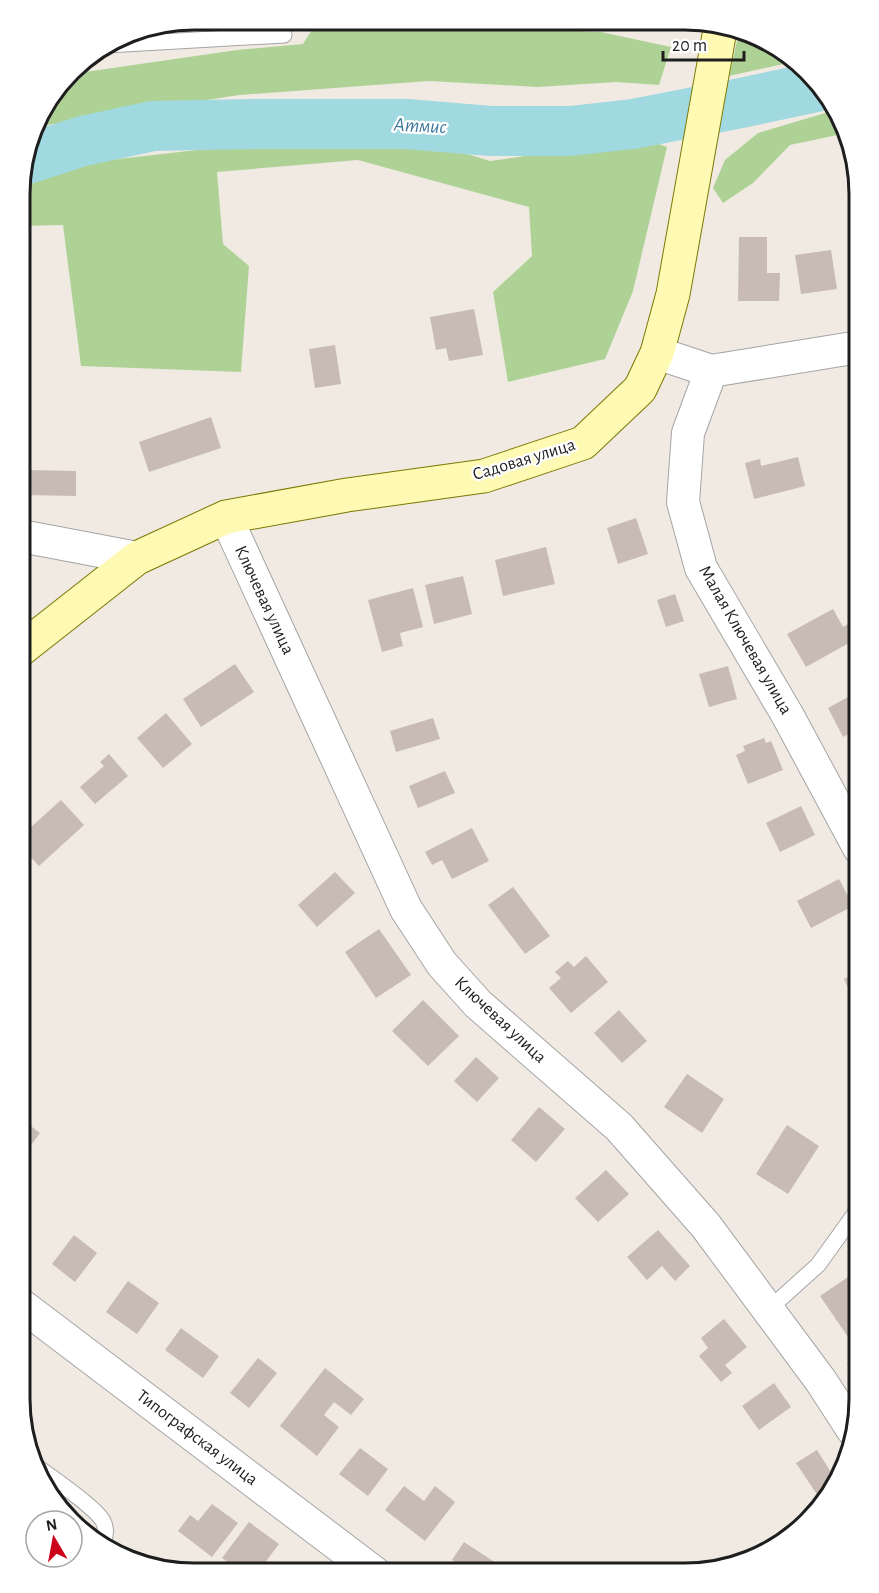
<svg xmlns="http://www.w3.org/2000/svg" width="879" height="1593" viewBox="0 0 879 1593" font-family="'Alegreya Sans',sans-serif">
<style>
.forest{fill:#aed295}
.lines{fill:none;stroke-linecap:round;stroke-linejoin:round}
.river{stroke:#a1d9e0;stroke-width:50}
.building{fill:#c8bbb6}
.lane-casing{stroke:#a5a5a5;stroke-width:17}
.street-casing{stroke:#a5a5a5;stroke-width:34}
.secondary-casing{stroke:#7a7900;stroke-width:35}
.lane{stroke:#fff;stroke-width:15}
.street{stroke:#fff;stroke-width:32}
.secondary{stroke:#fef9b3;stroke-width:33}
.labels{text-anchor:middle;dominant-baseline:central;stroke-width:4.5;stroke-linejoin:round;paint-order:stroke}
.street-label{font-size:18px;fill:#1e1e1e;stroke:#fff}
.water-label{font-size:20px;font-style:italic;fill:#3c779c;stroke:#fff}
.rim{fill:none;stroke:#1e1e1e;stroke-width:3}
</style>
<rect width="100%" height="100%" fill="#f0eae3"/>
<g class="forest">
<polygon points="321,20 486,21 514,29 601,32 671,47 659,85 616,82 538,87 429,81 239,95 35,127 38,116 71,74 237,50 303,44 315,25"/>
<polygon points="739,32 797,61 729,76"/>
<polygon points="832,111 847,133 790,145 753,183 723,203 713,188 725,160 758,133"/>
<polygon points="380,134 425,141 490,161 519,157 635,135 667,147 633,291 605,359 508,382 493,292 532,256 529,207 358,160 217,172 223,244 249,266 241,372 81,366 63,225 21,226 22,170 268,142"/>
</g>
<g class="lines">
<polyline class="river" points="24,160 83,141 153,126 252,124 407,124 490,131 570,131 633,124 741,103 816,87"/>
</g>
<g class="building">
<polygon points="739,237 767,237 767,273 780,273 779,301 738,301"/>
<polygon points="831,250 837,289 801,294 795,255"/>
<polygon points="474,309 483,355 449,361 446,348 436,350 430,317"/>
<polygon points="335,345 341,384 315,388 309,349"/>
<polygon points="211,417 221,448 149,472 139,442"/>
<polygon points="859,433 859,470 849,435"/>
<polygon points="798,457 805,486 754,499 745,463 760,459 761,466"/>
<polygon points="25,470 76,471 76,496 24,495"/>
<polygon points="636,518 648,554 618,564 607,528"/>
<polygon points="546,547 555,584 503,596 495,560"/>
<polygon points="463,576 472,614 434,624 425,585"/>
<polygon points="413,588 423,627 400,633 403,646 382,652 368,600"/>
<polygon points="675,594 684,621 666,627 657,600"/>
<polygon points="833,609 843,627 848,624 856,639 806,667 787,634"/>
<polygon points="235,664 254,692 201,727 183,699"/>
<polygon points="728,666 737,699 709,707 699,674"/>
<polygon points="859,691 859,728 843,737 828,708"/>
<polygon points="166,713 192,744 163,768 137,738"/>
<polygon points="433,718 440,739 396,752 390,731"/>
<polygon points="764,738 766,743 771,741 783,770 748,784 736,755 745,751 743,746"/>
<polygon points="109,754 128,776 95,804 80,787 104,766 100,762"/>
<polygon points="445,771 455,793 418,808 409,786"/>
<polygon points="61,800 84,825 39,866 20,846 20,837"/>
<polygon points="801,806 815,835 780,852 766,823"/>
<polygon points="472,828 489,861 452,879 442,860 432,865 425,852"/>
<polygon points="335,872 355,893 317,927 298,905"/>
<polygon points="839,879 853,906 811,928 797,901"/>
<polygon points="513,887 550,936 525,954 488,905"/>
<polygon points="379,929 411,975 376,998 345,952"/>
<polygon points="586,956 608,982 571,1013 549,988 561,978 555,972 568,961 574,967"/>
<polygon points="859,972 859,1012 844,979"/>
<polygon points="423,1000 459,1036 428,1066 392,1031"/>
<polygon points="619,1010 647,1041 622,1063 594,1033"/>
<polygon points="476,1057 499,1078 477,1102 454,1081"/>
<polygon points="687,1074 724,1099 702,1133 664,1107"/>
<polygon points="539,1107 565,1129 536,1162 511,1140"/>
<polygon points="20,1118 40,1133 20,1160"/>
<polygon points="787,1125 819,1146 788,1194 756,1174"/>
<polygon points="606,1170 629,1194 598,1222 575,1198"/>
<polygon points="658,1230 690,1266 675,1281 662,1266 647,1280 627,1257"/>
<polygon points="74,1235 97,1253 75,1282 52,1264"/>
<polygon points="857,1271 859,1274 859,1330 848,1337 820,1296"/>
<polygon points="128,1281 159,1303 137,1334 106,1312"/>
<polygon points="724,1319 747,1347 725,1365 732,1373 721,1382 699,1356 708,1348 701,1338"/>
<polygon points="181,1328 219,1356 203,1378 165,1350"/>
<polygon points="859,1356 859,1383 857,1384 847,1363"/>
<polygon points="258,1358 277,1373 249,1408 230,1393"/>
<polygon points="325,1368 364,1399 351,1415 334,1402 324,1415 339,1427 317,1456 280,1426"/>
<polygon points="774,1383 791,1407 759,1430 742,1406"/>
<polygon points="360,1448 388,1469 368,1496 339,1474"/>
<polygon points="817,1450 834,1477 830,1488 818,1496 796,1463"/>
<polygon points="404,1486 424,1501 435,1486 455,1502 425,1541 385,1510"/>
<polygon points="212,1504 238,1523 212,1557 178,1531 190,1515 198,1521"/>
<polygon points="249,1522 279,1544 258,1572 241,1572 222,1558"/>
<polygon points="464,1542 496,1563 490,1573 472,1573 452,1560"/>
<polygon points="287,1562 299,1572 278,1572"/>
</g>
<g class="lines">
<g class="lane-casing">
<g id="lane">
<polyline points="107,45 284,35"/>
<polyline points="768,1310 818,1265 859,1208"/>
<path d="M36 1466C51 1477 95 1507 103 1521 107 1529 106 1536 103 1544"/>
</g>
</g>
<g class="street-casing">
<g id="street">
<polyline points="657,353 711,371 688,433 683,502 701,568 788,716 859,848"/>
<polyline points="711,371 859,347"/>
<polyline points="226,517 406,909 442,964 478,1004 619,1127 706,1226 821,1381 852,1429"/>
<polyline points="21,536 137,558"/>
<polyline points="20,1304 375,1573"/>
</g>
</g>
<g class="secondary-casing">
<polyline id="secondary" points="20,650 137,558 226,517 347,495 484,476 583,443 640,389 657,353 673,294 721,24"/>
</g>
<use href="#lane" class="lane"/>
<use href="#street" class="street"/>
<use href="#secondary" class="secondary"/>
</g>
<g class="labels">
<g class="street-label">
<text transform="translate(524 460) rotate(-17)">Садовая улица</text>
<text transform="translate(264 600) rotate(65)">Ключевая улица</text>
<text transform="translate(745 640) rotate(60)">Малая Ключевая улица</text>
<text transform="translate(500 1020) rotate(43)">Ключевая улица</text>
<text transform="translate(197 1438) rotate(37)">Типографская улица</text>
</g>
<g class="water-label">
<text transform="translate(420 126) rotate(3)">Атмис</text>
</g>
</g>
<path d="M0 0H879V1593H0ZM194 30H685A164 164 0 0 1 849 194V1399A164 164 0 0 1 685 1563H194A164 164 0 0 1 30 1399V194A164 164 0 0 1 194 30Z" fill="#fff" fill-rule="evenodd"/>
<path class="rim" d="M194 30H685A164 164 0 0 1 849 194V1399A164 164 0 0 1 685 1563H194A164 164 0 0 1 30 1399V194A164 164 0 0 1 194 30Z"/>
<g transform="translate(54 1539) rotate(350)"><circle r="28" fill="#ffffff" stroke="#a5a5a5" stroke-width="1.5"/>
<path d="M0-4.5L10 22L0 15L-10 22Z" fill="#cc0018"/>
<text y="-9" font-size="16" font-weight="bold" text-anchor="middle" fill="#1e1e1e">N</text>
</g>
<path d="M663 51v9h81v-9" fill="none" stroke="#1e1e1e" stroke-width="3"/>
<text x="672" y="51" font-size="18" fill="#1e1e1e" stroke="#ffffff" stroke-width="4.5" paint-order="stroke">20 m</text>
</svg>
